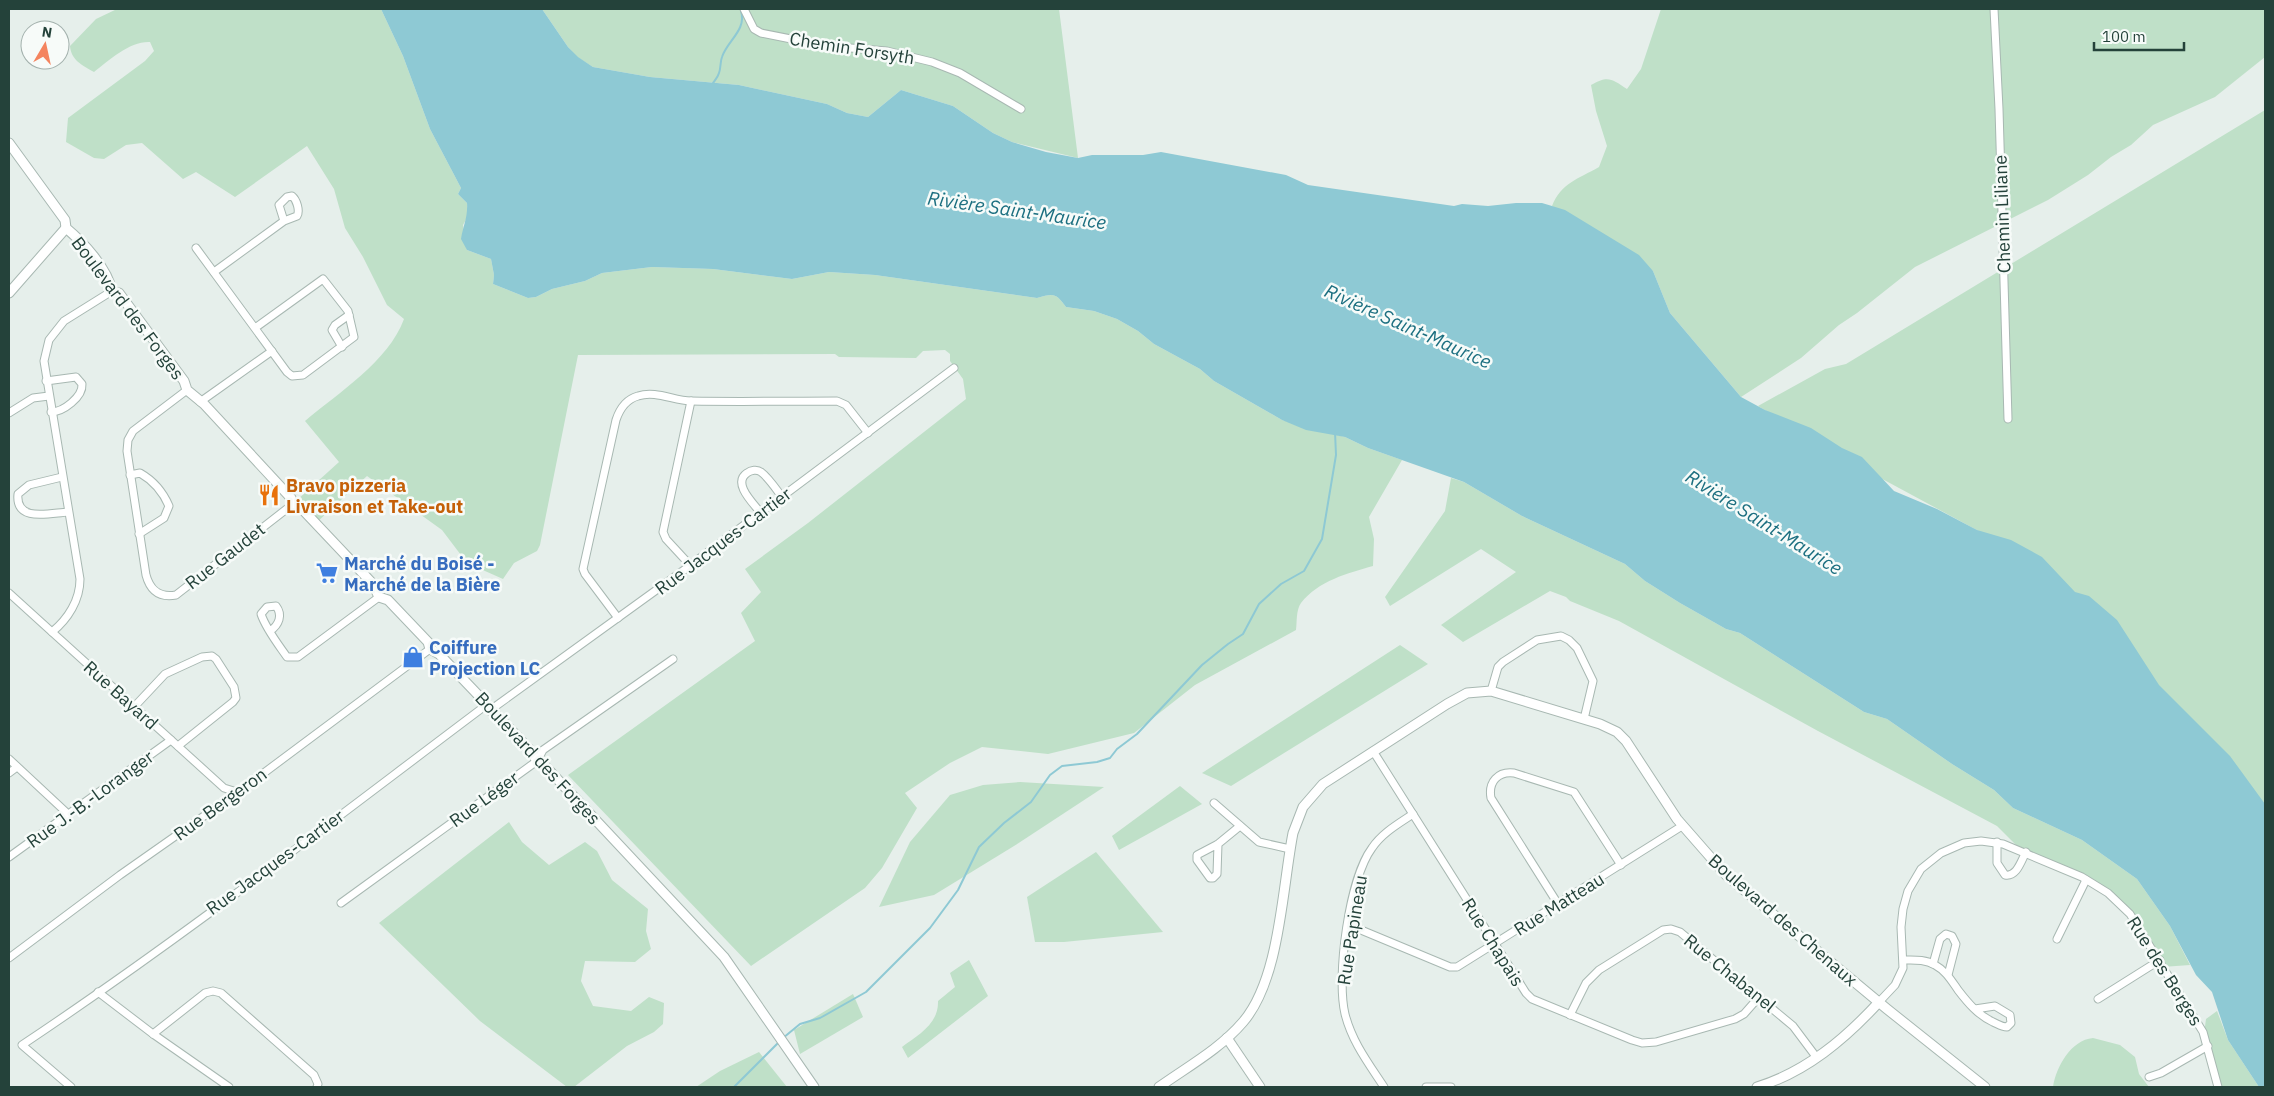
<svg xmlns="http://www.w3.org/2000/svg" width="2274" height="1096" viewBox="0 0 2274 1096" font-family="'IBM Plex Sans',sans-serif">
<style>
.green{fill:#bfe0c8}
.water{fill:#8ec9d4}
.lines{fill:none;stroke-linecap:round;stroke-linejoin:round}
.stream{stroke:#8ec9d4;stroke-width:2}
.minor-casing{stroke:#a8b8b2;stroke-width:9}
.tertiary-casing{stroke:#a8b8b2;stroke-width:11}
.minor{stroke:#fff;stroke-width:7}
.tertiary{stroke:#fff;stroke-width:9}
.labels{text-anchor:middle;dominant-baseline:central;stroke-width:5;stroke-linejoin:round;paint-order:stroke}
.street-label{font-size:18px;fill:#24423a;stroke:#f7fbf9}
.food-label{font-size:18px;font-weight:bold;fill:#c56008;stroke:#f7fbf9;text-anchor:start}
.shop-label{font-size:18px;font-weight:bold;fill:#366cbe;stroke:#f7fbf9;text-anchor:start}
.water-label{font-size:19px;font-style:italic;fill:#1c6f80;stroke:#f7fbf9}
</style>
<rect width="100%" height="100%" fill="#e6efeb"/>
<g class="green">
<path d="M117 9H381L403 56 430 129 461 188 458 194 467 203 468 216 463 225 467 250 491 259 494 275 493 284 528 298 536 297 552 289 585 281 602 273 652 267 713 269 792 279 829 272 875 275 1037 298C1054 293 1056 293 1066 307L1094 311 1117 319 1138 331 1154 344 1200 369 1214 381 1282 420 1345 437 1368 448 1402 460 1369 517 1374 539 1373 566C1348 573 1318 581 1301 603 1296 610 1297 621 1296 630L1195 685 1134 733 1048 754 982 747 950 763 905 793 917 808 882 868 865 888 751 966 568 775 755 641 741 613 761 592 745 569 808 523 966 399 963 379 950 361V354L945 350 923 351 916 358 839 357 835 354 578 355 540 545 537 551 514 563 503 579 467 563 442 530 367 476 316 523 296 501 339 462 305 421C339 392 388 362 404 319L387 305 363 257 345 228 334 189 307 146 235 197 196 172 183 179 142 143 126 145 104 159 94 158 66 142 68 118 145 61 154 51 150 42C130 41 109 60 94 72 82 65 71 60 70 46L96 19Z"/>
<polygon points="542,9 1059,9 1078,158 1012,142 993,133 953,106 901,90 868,117 847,113 827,104 739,85 650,77 593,67 577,57 568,47"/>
<path d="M1661 9H2265V57L2215 97 2153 125 2131 145 2111 157 2088 175 2048 200 1915 267 1857 313 1839 325 1801 358 1741 397 1670 313 1653 271 1552 206C1561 183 1578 179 1599 167L1607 146 1596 111 1591 85C1608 75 1612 79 1627 89L1641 69Z"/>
<polygon points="2265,110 2265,810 1999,542 1849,461 1758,406 1825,369 1846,364"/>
<polygon points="1451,478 1464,482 1522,516 1625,564 1645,581 1680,603 1726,629 1740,633 1864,712 1887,719 1952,764 1994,790 2013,808 2082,840 2137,879 2170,926 2190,965 2162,967 2126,911 2087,880 2020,849 1997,826 1818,731 1619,621 1570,601 1566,597 1550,591 1463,642 1441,625 1516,572 1481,549 1390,606 1385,597 1445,511"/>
<polygon points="1400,645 1428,664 1231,786 1202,773"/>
<polygon points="1020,782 1104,787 1014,846 934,895 879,907 910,842 950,795 983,785"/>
<polygon points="1180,786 1202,804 1119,850 1112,836"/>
<polygon points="509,822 522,842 549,865 585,842 597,851 612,880 648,909 646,931 651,949 635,962 585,961 581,981 593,1006 631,1011 649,997 664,1003 663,1024 654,1032 627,1046 574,1087 567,1087 480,1021 379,923"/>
<polygon points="1096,852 1163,932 1064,942 1035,942 1027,897"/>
<path d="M969 960 988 996 908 1058 902 1047C918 1035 939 1024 938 1001L955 987 950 973Z"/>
<polygon points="853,994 863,1017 800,1054 794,1030"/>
<polygon points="2217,1011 2228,1040 2259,1087 2219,1087 2203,1041 2206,1019"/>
<path d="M2093 1038 2120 1045 2135 1057 2139 1074 2149 1087H2053C2056 1067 2071 1040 2093 1038Z"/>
<polygon points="759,1052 787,1087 696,1087 720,1071"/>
</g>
<path class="water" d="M381 9H542L568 47 578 57 593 67 650 77 739 85 827 104 847 113 868 117 901 90 953 106 993 133 1012 142 1046 152 1078 158 1092 155H1143L1161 152 1286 175 1308 185 1454 206 1462 204 1488 206 1516 203H1542L1552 206 1565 210 1639 255 1653 271 1670 313 1741 397 1765 410 1811 428 1842 448 1862 457 1894 491 1937 509 1977 530 2011 540 2042 557 2075 592 2089 596 2117 620 2159 685 2230 756 2265 804V1087H2259L2228 1040 2212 992 2196 975 2170 926 2137 879 2082 840 2013 808 1994 790 1952 764 1887 719 1864 712 1740 633 1726 629 1680 603 1645 581 1625 564 1522 516 1464 482 1368 448 1345 437 1306 430 1282 420 1214 381 1200 369 1154 344 1138 331 1117 319 1094 311 1066 307C1056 293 1054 293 1037 298L875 275 829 272 792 279 713 269 652 267 602 273 585 281 552 289 536 297 528 298 493 284 494 275 491 259 467 250 461 239C463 226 468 217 467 203L458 194 461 188 430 129 403 56Z"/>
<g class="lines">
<g class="stream">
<path d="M713 83C715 80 718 77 719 73 721 68 720 62 722 57 727 41 747 30 741 11"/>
<polyline points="783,1038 800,1024 820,1018 866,992 930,928 958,890 979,847 1004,823 1031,802 1050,775 1062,766 1097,762 1110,758 1117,749 1137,734 1202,665 1228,644 1243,634 1259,604 1281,584 1304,571 1322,539 1336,455 1335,432"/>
<polyline points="734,1087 780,1041"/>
</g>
<g class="minor-casing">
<g id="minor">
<polyline points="744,9 754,29 761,33 826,46 887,51 932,62 960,73 1021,109"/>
<polyline points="1994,9 1999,109 2008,419"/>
<polyline points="196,248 287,372 292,376 303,375 354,337 348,311 323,279 255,328"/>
<path d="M214 272 284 221 297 216C300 211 297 200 292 196L287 197 279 205 284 221"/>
<polyline points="342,347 332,330 335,325 349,315"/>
<path d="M46 381 76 377 82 384C83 397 63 412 51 412"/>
<path d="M187 390 133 431 128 440 127 451 146 575C150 590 159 598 176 595L293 504"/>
<polyline points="200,402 272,351"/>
<polyline points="9,413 33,398 49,396"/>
<path d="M130 475 140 473C154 481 163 492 169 506L164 518 139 534"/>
<path d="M62 477 29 485 18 494C15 523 50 513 68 512"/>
<path d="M760 512C753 503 732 483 747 473 751 470 757 469 761 472 769 478 776 489 782 497"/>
<polyline points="690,565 666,539 663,532 691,401"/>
<polyline points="9,593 224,788 237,792"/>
<path d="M618 618 585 574 583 569 616 420C620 408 627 399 638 396 656 390 674 401 691 401 740 402 788 401 837 401L846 405 868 433"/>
<path d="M270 631C279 625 283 615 276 606L267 607 261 614C266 629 278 644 287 657H298L379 597"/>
<path d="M52 632C68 619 80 600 80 579L44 361 49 340 64 321 112 291"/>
<polyline points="1491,691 1498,667 1503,662 1537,640 1561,636 1569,640 1577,648 1593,681 1584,719"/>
<polyline points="134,707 165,674 202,657 212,656 216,659 234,687 236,698 233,702 178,746"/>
<polyline points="489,711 684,570 954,368"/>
<polyline points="1373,751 1526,993 1532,999 1632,1040 1642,1043 1656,1042 1735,1019 1744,1014 1759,997"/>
<polyline points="9,759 68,814"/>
<polyline points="9,773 17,767"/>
<polyline points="1214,803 1259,842 1290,849"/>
<path d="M1997 842V863L2005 875C2017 877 2021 861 2026 852"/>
<polyline points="1218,844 1217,874 1213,878 1210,878 1197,860 1197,855 1218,844 1240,826"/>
<polyline points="9,857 171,740"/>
<polyline points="341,903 537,761 543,750 673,659"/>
<path d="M1558 904 1491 798C1488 782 1498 771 1514 773L1574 792 1621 865"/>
<polyline points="1349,925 1450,967 1457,967 1682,826"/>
<polyline points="2057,939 2086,880"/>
<polyline points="9,958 120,875 241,790 430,649"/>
<path d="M1904 960C1914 960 1925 959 1935 965 1946 971 1951 980 1958 990 1968 1003 1978 1015 1993 1022 1998 1024 2001 1027 2007 1027L2011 1023 2010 1015 1995 1006 1975 1009"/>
<polyline points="1933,964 1940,939 1946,934 1952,936 1956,944 1948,975"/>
<polyline points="98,992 153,1034 229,1087"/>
<polyline points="2098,999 2160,960"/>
<polyline points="1879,1002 1895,985 1903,968 1901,927 1903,909 1908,891 1921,869 1941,853 1964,843 1981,841 2003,844 2082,877 2108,893 2130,914 2203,1032 2218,1087"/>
<polyline points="1570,1015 1586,983 1599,970 1663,930 1671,929 1680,932 1793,1026 1817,1058"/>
<polyline points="153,1034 205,993 213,991 221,993 314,1075 318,1084 317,1087"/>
<polyline points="2149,1077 2161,1073 2208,1046"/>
<path d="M71 1087 22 1045C181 939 332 821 485 706"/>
<path d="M1384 1087C1369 1064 1352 1042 1345 1014 1336 976 1349 879 1372 848 1382 833 1398 824 1413 814"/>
<polyline points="1426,1087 1451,1087"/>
</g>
</g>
<g class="tertiary-casing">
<g id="tertiary">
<path d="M9 143 65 220 66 228C84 243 107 268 112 291L119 293 184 381 187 390 204 404 291 498 293 504 303 510 373 584 379 597 388 600 428 642 430 649 439 654 480 697 485 706 498 716 530 750 537 761 546 767 724 957 814 1087"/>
<polyline points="9,293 66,228"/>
<polyline points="1227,1038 1260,1087"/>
<path d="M1159 1087C1187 1067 1220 1049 1243 1022 1280 979 1282 889 1293 833L1303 807 1323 784 1447 704 1467 693 1491 691 1600 724 1617 732 1626 741 1677 819 1726 875 1887 1009 1985 1087"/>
<path d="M1757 1087C1806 1072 1845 1039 1879 1002"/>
</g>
</g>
<use href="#minor" class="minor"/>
<use href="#tertiary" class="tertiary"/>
</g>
<defs>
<g id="restaurant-bare" transform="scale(1.725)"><path d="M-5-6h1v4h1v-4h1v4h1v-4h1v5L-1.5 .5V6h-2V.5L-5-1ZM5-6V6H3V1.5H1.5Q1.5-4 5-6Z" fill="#e8710a" stroke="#f7fbf9" stroke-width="2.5" paint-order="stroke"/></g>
<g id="supermarket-bare" transform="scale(1.725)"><path d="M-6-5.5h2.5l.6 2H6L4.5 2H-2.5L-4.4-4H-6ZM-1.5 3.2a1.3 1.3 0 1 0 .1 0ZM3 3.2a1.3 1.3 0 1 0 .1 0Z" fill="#3f7fe0" stroke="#f7fbf9" stroke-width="2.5" paint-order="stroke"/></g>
<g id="shop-bare" transform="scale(1.725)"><path d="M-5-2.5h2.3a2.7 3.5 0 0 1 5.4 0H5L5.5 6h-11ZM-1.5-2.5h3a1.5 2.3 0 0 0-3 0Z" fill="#3f7fe0" stroke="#f7fbf9" stroke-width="2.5" paint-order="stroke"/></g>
</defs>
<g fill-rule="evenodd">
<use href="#restaurant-bare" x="269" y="495"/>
<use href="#supermarket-bare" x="327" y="573"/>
<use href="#shop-bare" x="413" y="657"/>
</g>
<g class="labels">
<g class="street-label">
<text transform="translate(852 48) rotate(9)">Chemin Forsyth</text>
<text transform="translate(2002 214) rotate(-92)">Chemin Liliane</text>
<text transform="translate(128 308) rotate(53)">Boulevard des Forges</text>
<text transform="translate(723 541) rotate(-37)">Rue Jacques-Cartier</text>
<text transform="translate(225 556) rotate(-38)">Rue Gaudet</text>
<text transform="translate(121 695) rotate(42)">Rue Bayard</text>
<text transform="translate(538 758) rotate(47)">Boulevard des Forges</text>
<text transform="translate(90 799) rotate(-36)">Rue J.-B.-Loranger</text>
<text transform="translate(484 799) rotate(-36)">Rue Léger</text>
<text transform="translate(220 804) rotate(-36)">Rue Bergeron</text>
<text transform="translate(275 862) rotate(-36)">Rue Jacques-Cartier</text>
<text transform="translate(1559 904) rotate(-32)">Rue Matteau</text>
<text transform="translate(1783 920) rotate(41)">Boulevard des Chenaux</text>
<text transform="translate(1352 930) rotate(-81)">Rue Papineau</text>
<text transform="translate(1493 942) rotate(58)">Rue Chapais</text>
<text transform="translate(2165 971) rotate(58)">Rue des Berges</text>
<text transform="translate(1730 973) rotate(39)">Rue Chabanel</text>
</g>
<g class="food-label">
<text x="286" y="485">Bravo pizzeria<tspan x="286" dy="21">Livraison et Take-out</tspan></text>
</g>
<g class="shop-label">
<text x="344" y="563">Marché du Boisé -<tspan x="344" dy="21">Marché de la Bière</tspan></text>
<text x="429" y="647">Coiffure<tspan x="429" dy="21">Projection LC</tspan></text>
</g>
<g class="water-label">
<text transform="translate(1017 210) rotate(8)">Rivière Saint-Maurice</text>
<text transform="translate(1408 326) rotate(24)">Rivière Saint-Maurice</text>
<text transform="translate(1764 522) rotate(32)">Rivière Saint-Maurice</text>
</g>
</g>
<rect width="2274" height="1096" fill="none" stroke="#24423a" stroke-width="20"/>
<g transform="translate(45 45) rotate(9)"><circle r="24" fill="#f7fbf9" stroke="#a3b1ad"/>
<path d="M0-4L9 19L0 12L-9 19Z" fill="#f4845f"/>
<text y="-8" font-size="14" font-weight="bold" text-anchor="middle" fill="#24423a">N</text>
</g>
<path d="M2094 42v8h90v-8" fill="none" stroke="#24423a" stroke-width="2.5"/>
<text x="2102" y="42" font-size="15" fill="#24423a" stroke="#f7fbf9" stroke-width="4" paint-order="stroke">100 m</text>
</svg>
